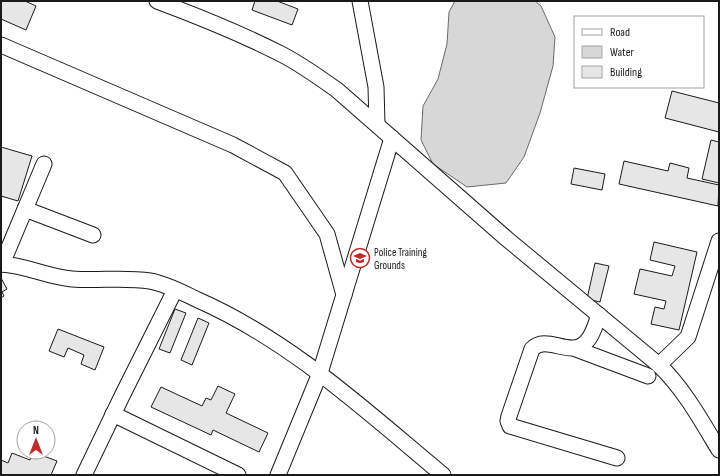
<svg xmlns="http://www.w3.org/2000/svg" width="720" height="476" viewBox="0 0 720 476" font-family="'Sofia Sans Condensed',sans-serif">
<style>
.water{fill:#d7d7d7;stroke:#6a6a6a}
.building{fill:#e6e6e6;stroke:#1a1a1a}
.lines{fill:none;stroke-linecap:round;stroke-linejoin:round}
.minor-casing{stroke:#1a1a1a;stroke-width:17}
.minor{stroke:#fff;stroke-width:15}
.labels{text-anchor:middle;dominant-baseline:central;stroke-width:3;stroke-linejoin:round;paint-order:stroke}
.poi-label{font-size:11px;fill:#1a1a1a;stroke:#fff;text-anchor:start}
</style>
<rect width="100%" height="100%" fill="#fff"/>
<polygon class="water" points="455,1 535,1 541,6 555,37 553,66 540,113 524,157 506,183 467,187 433,164 421,140 423,106 438,79 447,44 449,12"/>
<g class="building">
<polygon points="1,1 25,1 36,6 26,30 1,19"/>
<polygon points="255,1 277,1 298,9 292,25 252,10"/>
<polygon points="672,91 719,103 719,132 665,118"/>
<polygon points="711,140 719,142 719,183 702,179"/>
<polygon points="1,147 32,156 18,201 1,196"/>
<polygon points="624,161 668,171 670,163 689,168 687,178 719,185 718,206 619,184"/>
<polygon points="574,168 605,174 602,190 571,184"/>
<polygon points="654,242 697,252 679,330 651,324 655,307 664,309 666,301 634,294 640,269 672,276 675,266 650,260"/>
<polygon points="595,263 609,266 600,302 587,299"/>
<polygon points="1,278 7,289 2,292 4,296 1,298"/>
<polygon points="175,309 186,313 170,353 159,349"/>
<polygon points="198,318 209,323 192,365 181,360"/>
<polygon points="58,329 104,347 95,370 81,364 84,355 68,348 64,357 49,351"/>
<polygon points="218,386 235,394 226,413 268,433 259,452 213,430 211,435 151,407 161,387 202,406 206,398 211,400"/>
<polygon points="33,452 57,461 51,475 1,475 1,460 8,463 12,453 30,460"/>
</g>
<g class="lines">
<g class="minor-casing">
<g id="minor">
<path d="M157 1C200 17 242 34 283 55 302 65 320 78 337 90L507 239 659 365C684 389 701 420 719 450"/>
<polyline points="360,1 376,87 377,124"/>
<polyline points="1,45 233,145 285,173 327,234 344,295"/>
<polyline points="25,209 93,235"/>
<path d="M1 264C25 265 48 277 72 279 98 281 125 277 150 281 167 284 183 293 198 300 291 341 366 411 443 475"/>
<polyline points="2,264 44,164"/>
<path d="M599 315C596 323 593 335 587 341 571 360 547 333 532 349L509 416 508 421 510 426 617 458"/>
<polyline points="576,349 648,376"/>
<polyline points="659,365 688,337 719,241"/>
<polyline points="113,414 238,475"/>
<polyline points="84,475 122,396 175,290"/>
<polyline points="278,475 320,373 392,138"/>
</g>
</g>
<use href="#minor" class="minor"/>
</g>
<defs>
<g id="university-ring" transform="scale(1)"><circle r="9.5" fill="#fff" stroke="#c62828" stroke-width="1.5"/><path d="M0-5L7-2L0 1L-7-2ZM-4 1L0 2.5L4 1V4Q0 6-4 4Z" fill="#c62828"/></g>
</defs>
<g fill-rule="evenodd">
<use href="#university-ring" x="360" y="258"/>
</g>
<g class="labels">
<g class="poi-label">
<text x="374" y="252">Police Training<tspan x="374" dy="13">Grounds</tspan></text>
</g>
</g>
<rect width="720" height="476" fill="none" stroke="#1a1a1a" stroke-width="4"/>
<rect x="574" y="16" width="130" height="72" fill="#ffffff" stroke="#a3a3a3"/>
<rect x="582" y="29" width="20" height="6" fill="#ffffff" stroke="#a3a3a3"/>
<text x="610" y="36" font-size="12" fill="#1a1a1a">Road</text>
<rect x="582" y="46" width="20" height="12" fill="#d7d7d7" stroke="#a3a3a3"/>
<text x="610" y="56" font-size="12" fill="#1a1a1a">Water</text>
<rect x="582" y="66" width="20" height="12" fill="#e6e6e6" stroke="#a3a3a3"/>
<text x="610" y="76" font-size="12" fill="#1a1a1a">Building</text>
<g transform="translate(36 440)"><circle r="19" fill="#ffffff" stroke="#a3a3a3"/>
<path d="M0-3L7 15L0 10L-7 15Z" fill="#c62828"/>
<text y="-6" font-size="11" font-weight="bold" text-anchor="middle" fill="#1a1a1a">N</text>
</g>
</svg>
